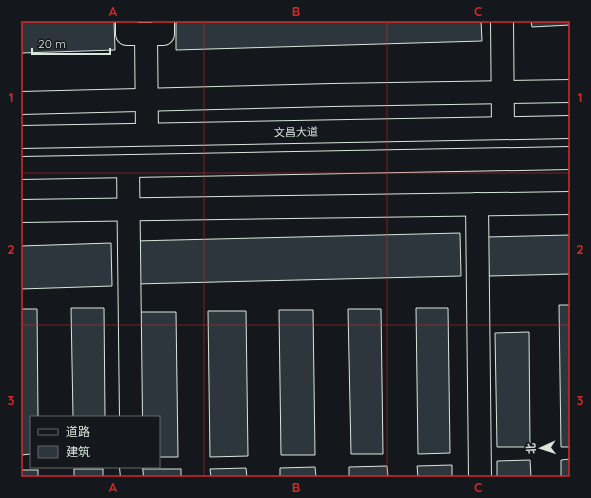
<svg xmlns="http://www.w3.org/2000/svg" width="591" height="498" viewBox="0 0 591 498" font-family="Quicksand,'Noto Sans SC',sans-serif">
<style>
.building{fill:#2c363c;stroke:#d8e6dc}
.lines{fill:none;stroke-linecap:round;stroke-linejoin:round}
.minor-casing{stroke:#d8e6dc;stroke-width:24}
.major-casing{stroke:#d8e6dc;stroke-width:24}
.minor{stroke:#14181c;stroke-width:22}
.major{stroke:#14181c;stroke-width:22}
.grid{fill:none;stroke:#d62828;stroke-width:1;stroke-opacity:0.55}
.labels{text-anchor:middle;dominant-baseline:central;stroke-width:3;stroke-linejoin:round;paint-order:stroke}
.street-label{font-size:11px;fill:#d8e6dc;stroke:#14181c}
.neatline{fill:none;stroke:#d62828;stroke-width:1.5}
.grid-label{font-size:13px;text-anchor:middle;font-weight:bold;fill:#d62828}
</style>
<rect width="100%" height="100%" fill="#14181c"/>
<g class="building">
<polygon points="21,21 114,21 115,50 21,53"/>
<polygon points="176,21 481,21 482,41 176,50"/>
<polygon points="531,21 570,21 570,25 532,27"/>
<polygon points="460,233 461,276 135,284 134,241"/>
<polygon points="570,235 570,274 489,276 487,237"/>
<polygon points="111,243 112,286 21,289 21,246"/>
<polygon points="559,305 570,305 570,447 561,447"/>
<polygon points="71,308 104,308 105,417 73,417"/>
<polygon points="416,308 448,308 450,453 418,454"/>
<polygon points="21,309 37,309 38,417 31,417 31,454 21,455"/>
<polygon points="348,309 381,309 383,454 351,454"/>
<polygon points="279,310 313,310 315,455 281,455"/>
<polygon points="208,311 246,311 248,456 210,457"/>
<polygon points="138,312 176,312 178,457 159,457 159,417 140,417"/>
<polygon points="529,332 530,447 497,447 495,333"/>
<polygon points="570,459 570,477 561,477 561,460"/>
<polygon points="530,460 531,477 497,477 497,461"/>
<polygon points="452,465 452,477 418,477 417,466"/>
<polygon points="387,466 388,477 349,477 349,467"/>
<polygon points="315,467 316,477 280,477 280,468"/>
<polygon points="246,468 247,477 211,477 210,469"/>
<rect x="74" y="469" width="29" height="8"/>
<rect x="140" y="469" width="41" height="8"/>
<rect x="21" y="470" width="17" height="7"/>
</g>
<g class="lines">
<g class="minor-casing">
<g id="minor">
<polyline points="127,21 127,34 163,34 163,21"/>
<polyline points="502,21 503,128"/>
<polyline points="146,34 147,134"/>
<polyline points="21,103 332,95 570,91"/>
<polyline points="128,166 131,417"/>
<polyline points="477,204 480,477"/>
<polyline points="21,211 570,203"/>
<polyline points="131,467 132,477"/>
</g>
</g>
<g class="major-casing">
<g id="major">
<polyline points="21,137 570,127"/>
<polyline points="21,168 570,158"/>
</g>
</g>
<use href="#minor" class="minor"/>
<use href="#major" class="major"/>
</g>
<path class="grid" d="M204 21V477M387 21V477M21 173H570M21 325H570"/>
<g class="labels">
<g class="street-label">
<text transform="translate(296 132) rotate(-1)">文昌大道</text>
</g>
</g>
<rect width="591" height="498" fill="none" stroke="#14181c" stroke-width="44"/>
<rect x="30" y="416" width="130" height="52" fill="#14181c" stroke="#626a69"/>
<rect x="38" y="429" width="20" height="6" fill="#14181c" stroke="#626a69"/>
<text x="66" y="436" font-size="12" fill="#d8e6dc">道路</text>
<rect x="38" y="446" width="20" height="12" fill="#2c363c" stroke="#626a69"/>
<text x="66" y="456" font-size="12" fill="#d8e6dc">建筑</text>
<g transform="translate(541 448) rotate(267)" stroke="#14181c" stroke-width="3" paint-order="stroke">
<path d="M0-3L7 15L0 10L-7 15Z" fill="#d8e6dc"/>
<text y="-6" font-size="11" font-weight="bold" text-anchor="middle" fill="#d8e6dc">北</text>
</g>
<path d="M32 48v6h78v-6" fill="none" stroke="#d8e6dc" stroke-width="2"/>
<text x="38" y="48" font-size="12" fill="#d8e6dc" stroke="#14181c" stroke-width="3" paint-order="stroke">20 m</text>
<rect x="22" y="22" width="547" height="454" class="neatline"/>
<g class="grid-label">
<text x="113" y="16">A</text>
<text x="296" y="16">B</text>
<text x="478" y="16">C</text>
<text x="11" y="102">1</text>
<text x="580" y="102">1</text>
<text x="11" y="254">2</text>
<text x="580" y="254">2</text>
<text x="11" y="405">3</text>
<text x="580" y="405">3</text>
<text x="113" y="492">A</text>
<text x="296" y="492">B</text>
<text x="478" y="492">C</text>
</g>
</svg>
